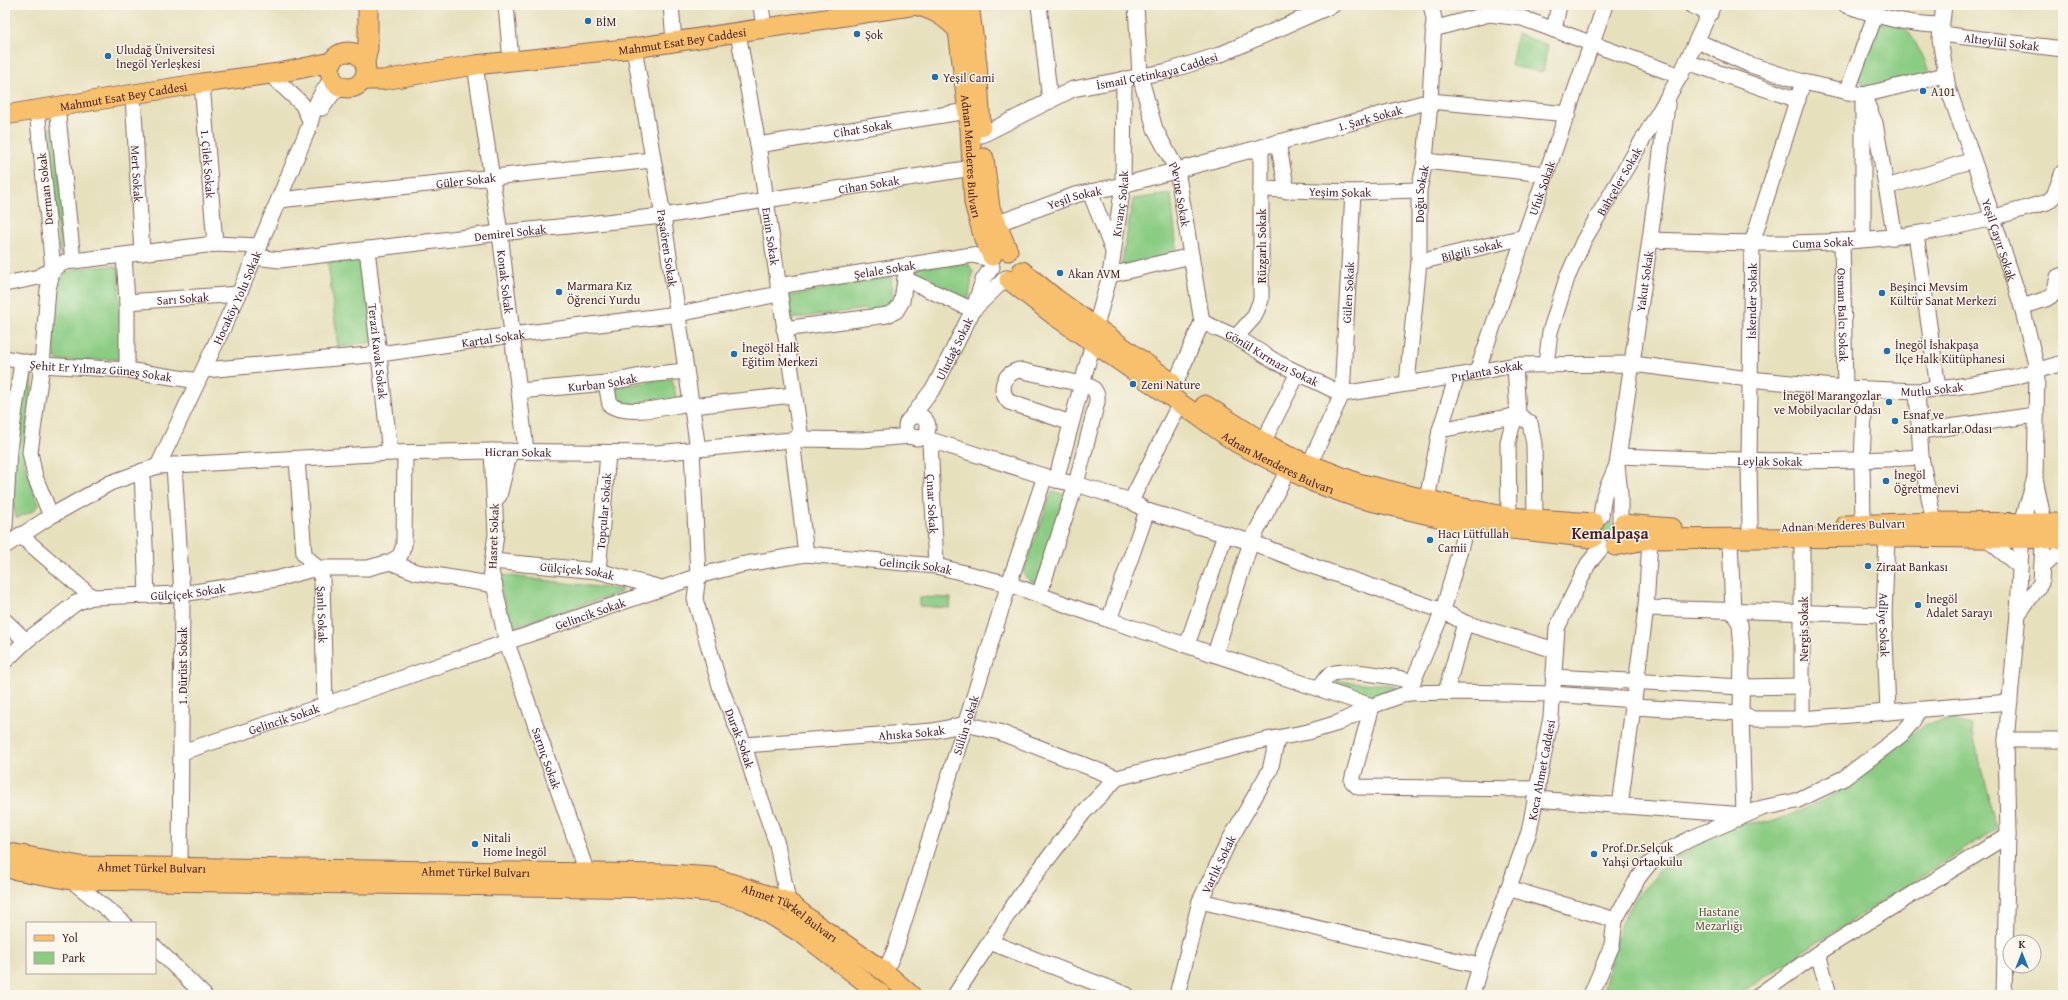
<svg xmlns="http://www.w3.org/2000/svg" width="2068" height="1000" viewBox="0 0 2068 1000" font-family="'Gentium Book Plus',serif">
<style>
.green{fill:#8bcc83;stroke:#6a7657}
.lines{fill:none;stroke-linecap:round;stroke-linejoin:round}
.minor-casing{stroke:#81635e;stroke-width:17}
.major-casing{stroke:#81635e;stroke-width:21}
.minor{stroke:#fff;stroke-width:15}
.major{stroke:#f8bf6c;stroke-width:19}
.poi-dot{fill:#1f6fb2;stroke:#fbf7ec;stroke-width:1.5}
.labels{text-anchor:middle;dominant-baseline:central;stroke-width:3;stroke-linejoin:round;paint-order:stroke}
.poi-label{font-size:12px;fill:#4a1f2b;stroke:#fbf7ec;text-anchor:start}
.street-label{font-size:12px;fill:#4a1f2b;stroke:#fbf7ec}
.park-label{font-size:12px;fill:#5e5345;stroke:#fbf7ec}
.district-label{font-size:16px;font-weight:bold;fill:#4a1f2b;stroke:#fbf7ec}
</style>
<rect width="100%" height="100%" fill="#fbf7ec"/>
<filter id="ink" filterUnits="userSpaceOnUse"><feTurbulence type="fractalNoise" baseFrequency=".025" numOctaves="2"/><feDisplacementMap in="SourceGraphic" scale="8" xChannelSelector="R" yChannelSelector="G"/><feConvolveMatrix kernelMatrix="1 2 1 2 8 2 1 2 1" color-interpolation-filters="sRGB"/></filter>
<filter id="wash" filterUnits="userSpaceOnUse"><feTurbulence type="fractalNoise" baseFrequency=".012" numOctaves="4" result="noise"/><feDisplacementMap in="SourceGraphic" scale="16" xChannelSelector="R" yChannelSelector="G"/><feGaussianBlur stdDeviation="0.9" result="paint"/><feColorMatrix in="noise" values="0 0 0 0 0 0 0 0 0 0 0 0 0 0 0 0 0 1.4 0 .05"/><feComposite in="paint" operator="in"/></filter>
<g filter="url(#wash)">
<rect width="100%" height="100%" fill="#e7e0bd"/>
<g class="green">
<path d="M1885 22C1904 25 1908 29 1917 46 1923 56 1927 63 1929 74L1866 90 1858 77 1880 24Z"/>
<polygon points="1517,34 1548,45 1543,72 1511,66"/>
<polygon points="55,127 67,254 60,255 48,128"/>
<polygon points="1171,194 1177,252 1121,267 1133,199"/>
<polygon points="364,258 374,342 338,347 328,263"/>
<polygon points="968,263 973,272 968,301 916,280 915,268"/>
<path d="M113 266 119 269 121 359 59 361 55 358C54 336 44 284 66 273 79 266 99 267 113 266Z"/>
<polygon points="891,276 893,299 885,308 871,313 865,309 789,319 785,297"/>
<path d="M29 376 32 377V386L24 462 39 505 33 511 17 518C5 500 22 402 26 377Z"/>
<polygon points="672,378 677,402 617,404 614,392 618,387"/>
<polygon points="1052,491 1065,495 1038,583 1029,580 1023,574 1024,569"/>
<circle cx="1608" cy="532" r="10"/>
<polygon points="502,575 622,590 620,593 515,626 511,624 498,581"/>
<polygon points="919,597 951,598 950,608 919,606"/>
<polygon points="1336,681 1390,685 1396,687 1396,690 1368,696 1337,686"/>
<polygon points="1950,719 1971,725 1996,829 1826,937 1738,995 1602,995 1620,925 1637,896 1672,859 1738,824 1775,821 1825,800 1885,756 1924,725"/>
</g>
</g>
<g filter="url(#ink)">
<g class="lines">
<g class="minor-casing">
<g id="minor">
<polyline points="506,5 511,61"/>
<polyline points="671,5 674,41"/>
<polyline points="761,5 764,29"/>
<polyline points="1039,5 1050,101"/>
<path id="s1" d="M1136 5 1140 76 1155 129 1177 170 1202 322 1175 384"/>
<polyline points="1691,5 1710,14"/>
<path d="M1846 5C1877 16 1908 25 1941 25"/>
<path id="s2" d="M1944 5 1940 39 1948 88 1981 182 2022 307 2037 369 2035 478 2044 523 2041 583 2018 614"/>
<polyline points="1433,29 1489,14 1522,18 1680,76"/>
<polyline points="1554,30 1559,5"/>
<path id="s3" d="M738 33 758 145 801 439"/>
<path id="s4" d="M1941 34 2063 49"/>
<polyline points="1697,41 1748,64 1803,82 1863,95 1945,75"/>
<path id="s5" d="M634 48 663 216 698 449"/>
<polyline points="1687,62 1798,100"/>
<path id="s6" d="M475 65 500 233 526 451"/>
<polyline points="276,80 302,104 310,120"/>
<path id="s7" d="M202 83 215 244"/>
<polyline points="1847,92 1875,16"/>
<path id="s8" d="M133 95 142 253"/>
<polyline points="1863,95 1875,123 1895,237"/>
<polyline points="1863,102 1863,239"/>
<polyline points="57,107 73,261"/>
<polyline points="322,108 333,93 343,87"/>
<path id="s9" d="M982 135 1073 89 1168 71 1219 55 1333 5"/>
<polyline points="1278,142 1287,191"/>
<path id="s10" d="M758 145 967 111"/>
<polyline points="1425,161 1546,174"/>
<polyline points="1887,187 1973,160"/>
<path id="s11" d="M1261 189 1353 192 1419 190"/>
<polyline points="1090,192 1113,251"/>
<path id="s12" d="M279 200 652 160"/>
<path id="s13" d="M996 224 1075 195 1123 185 1430 101 1568 114"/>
<polyline points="1916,234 1938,388"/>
<path id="s14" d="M1650 240C1738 243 1827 247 1914 234 1959 228 2003 215 2047 202L2054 196 2063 172"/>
<path id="s15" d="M1842 241 1845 388"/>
<path id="s16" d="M367 249 390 453"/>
<polyline points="124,256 127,302 127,370"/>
<path id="s17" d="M255 257 280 260 500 233 663 216 972 168"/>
<path id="s18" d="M1419 262 1524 237"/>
<polyline points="1110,275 1191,256"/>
<polyline points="905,279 973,310"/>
<polyline points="5,284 39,277 53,269 37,110"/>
<path id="s19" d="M778 286 972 255 991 259"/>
<path id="s20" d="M127 302 239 294"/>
<polyline points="2022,307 2046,299 2054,294 2058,277 2063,275"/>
<polyline points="975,308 1006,278"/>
<path id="s21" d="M1202 322 1236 337 1278 363 1342 394"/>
<path id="s22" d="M1096 326 1110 275 1123 185 1124 79"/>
<polyline points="784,329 887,315 896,311 902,301 907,265"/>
<polyline points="1236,337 1254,317 1261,300 1261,147"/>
<path id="s23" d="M5 358 42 365 127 370 198 381"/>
<path id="s24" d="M1546 365 1550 332 1567 278 1584 240 1680 76 1713 5"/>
<path id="s25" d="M205 370 380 354 512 335 678 314 779 294"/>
<path id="s26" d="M1477 372 1605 5"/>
<path d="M606 383 610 405C629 417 669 406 691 403"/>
<path id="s27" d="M1407 383 1419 262V190L1425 161 1430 101 1434 19 1431 5"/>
<path id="s28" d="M519 391 606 383 646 375 686 371"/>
<polyline points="1917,391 1921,457 1934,522"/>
<path id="s29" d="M1342 394 1457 376 1515 365 1633 364 1749 379 1845 388 1917 391 1955 387 2014 377 2063 363"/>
<polyline points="692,406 793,395"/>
<circle cx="917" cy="427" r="11"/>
<path id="s30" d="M911 418 935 386 973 310 983 280 992 267"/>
<polyline points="1440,430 1518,415 1530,423 1534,444 1535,519"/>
<polyline points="1920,431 2036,415"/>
<polyline points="921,437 1056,480 1076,484 1131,501 1147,511 1251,542 1315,567 1443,611 1465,623 1555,650"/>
<polyline points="792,440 806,554"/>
<path id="s31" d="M930 441 936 566"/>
<polyline points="1263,442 1298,373"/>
<path id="s32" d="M692 450 698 576 695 599 720 686 744 745 755 782 777 844 788 902"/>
<path id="s33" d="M492 451 496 534 491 571 507 643 587 873"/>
<path id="s34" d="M1619 456C1719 460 1820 464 1921 457"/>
<path id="s35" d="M297 459 304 554 317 568 322 579 325 705"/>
<polyline points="174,465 182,594 180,868"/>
<path id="s36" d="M1309 465 1342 394 1353 192"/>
<path id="s37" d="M158 466 239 294 309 127C313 108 321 92 333 78"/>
<polyline points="142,471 147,595"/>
<polyline points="1056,480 1093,343"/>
<polyline points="499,496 510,451"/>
<polyline points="1427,500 1440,430 1457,376"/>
<polyline points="1131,501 1180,403"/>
<polyline points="51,516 35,477 30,452 42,365 48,289 53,269 65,262 215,244 260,246"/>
<polyline points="1601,516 1604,495 1616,467"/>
<polyline points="1509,517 1508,442 1512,426 1518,415 1515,365"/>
<path id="s38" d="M1620 520V494L1617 465 1650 240 1668 97"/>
<polyline points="1863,524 1862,462 1865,389"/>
<polyline points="5,526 9,449 22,362"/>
<path id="s39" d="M1750 528 1749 461 1752 243 1803 82"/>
<polyline points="20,535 92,597"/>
<path id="s40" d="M1887 537 1884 615 1888 712"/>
<polyline points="1802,539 1802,719"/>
<polyline points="1987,539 2020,567"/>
<path id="s41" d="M5 546 51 516 110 483 158 466 390 453 492 451 657 453 801 439 862 440 911 436"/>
<path id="s42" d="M493 561 598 571 661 588"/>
<polyline points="390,562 416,572 495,585"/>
<polyline points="2042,566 2063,550"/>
<path id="s43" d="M598 571 608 453"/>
<path d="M1039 595 1076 484 1097 402C1098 393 1094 387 1086 385L1019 370C1003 374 998 390 1009 402L1071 423"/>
<polyline points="1646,608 1884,615"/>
<polyline points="1109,620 1147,511"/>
<polyline points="5,621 26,641"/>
<polyline points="1187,645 1225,535"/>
<polyline points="1215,654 1251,542 1288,470"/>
<path id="s44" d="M5 661 26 641 76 603 92 597 182 594 276 579 317 568H368L390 562 400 556 404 545 405 454"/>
<polyline points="1553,677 1742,687 1803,686"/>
<path d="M1320 689C1323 683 1325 677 1331 674 1345 668 1399 677 1413 682"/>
<polyline points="1446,692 1465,623"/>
<polyline points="1408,693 1443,611 1467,524"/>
<polyline points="1633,707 1741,713 1753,719 1802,719 2010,702"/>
<polyline points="2006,740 2063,740"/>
<path id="s45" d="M744 745 933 731 966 724 999 732 1117 778"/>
<path id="s46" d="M182 752 310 710 698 576 740 565 806 554 936 566 1009 584 1109 620 1372 706 1352 781 1358 787 1538 789"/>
<polyline points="1535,799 1744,815 1741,713 1742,652 1740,624 1733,612 1730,540"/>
<polyline points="1620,806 1646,608 1650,539"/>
<polyline points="71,880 124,923"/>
<polyline points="1508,888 1615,920"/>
<polyline points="1200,901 1480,966"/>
<polyline points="990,942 1127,995"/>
<polyline points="155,947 204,995"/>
<polyline points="1818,953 1829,995"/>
<path id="s47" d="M885 972 896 947 1009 584 1045 476"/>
<polyline points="955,995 1023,891 1084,812 1117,778 1256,742 1308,732 1338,723 1372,706 1408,693 1454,692 1552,694 1634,700"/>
<path id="s48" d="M1177 995 1200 901 1229 841 1270 770 1277 740"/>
<path id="s49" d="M1472 995 1480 966 1529 832 1551 717 1557 628 1588 564 1602 547"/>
<polyline points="1591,995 1612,945 1615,920 1638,878 1648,865 1667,851 1692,838 1762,808 1796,801 1844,778 1901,735 1912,722 1919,710"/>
<polyline points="1759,995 1818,953 2008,835"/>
<polyline points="2004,995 2008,835 2006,740 2018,614 2022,523 2034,481"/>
</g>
</g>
<g class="major-casing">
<g id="major">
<path d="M915 5C935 10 944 16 959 31"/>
<path id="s50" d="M955 5 970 129 974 203 984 239 992 256"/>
<polyline points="969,5 977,63 981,127"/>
<circle cx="348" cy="70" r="18"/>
<polyline points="365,62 368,49 368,5"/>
<path id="s51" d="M363 80H383L475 65 634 48 917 5"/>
<path id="s52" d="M5 115 202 83 279 73 332 62"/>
<polyline points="984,158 990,208 1008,251"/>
<polyline points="1022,271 1055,298 1171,382"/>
<path id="s53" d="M1009 280 1055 316 1237 443 1313 482 1358 498 1467 524 1593 538"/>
<polyline points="1205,405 1263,442 1286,455 1358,483 1454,506 1509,517 1594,523"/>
<polyline points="1623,524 1672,528"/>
<polyline points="1846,525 1934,522 2063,523"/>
<polyline points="1615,546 1650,539 1887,537 2063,539"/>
<path id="s54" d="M5 852 80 866 669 874 712 877 788 902 814 923 885 972 911 995"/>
<polyline points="5,868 71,880 664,888 719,893 748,901 804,935 882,995"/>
</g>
</g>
<use href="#minor" class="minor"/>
<use href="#major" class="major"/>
</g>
</g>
<g class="poi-dot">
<circle cx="588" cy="21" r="4"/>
<circle cx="857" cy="34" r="4"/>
<circle cx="108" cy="56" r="4"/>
<circle cx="935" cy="77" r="4"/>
<circle cx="1923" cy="91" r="4"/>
<circle cx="1060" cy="273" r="4"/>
<circle cx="559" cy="292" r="4"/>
<circle cx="1882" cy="293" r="4"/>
<circle cx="1887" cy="351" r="4"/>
<circle cx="734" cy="354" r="4"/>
<circle cx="1133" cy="384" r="4"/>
<circle cx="1889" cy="402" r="4"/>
<circle cx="1895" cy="421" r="4"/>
<circle cx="1886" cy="481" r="4"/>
<circle cx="1430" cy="540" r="4"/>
<circle cx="1868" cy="566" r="4"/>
<circle cx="1918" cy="605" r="4"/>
<circle cx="475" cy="844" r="4"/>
<circle cx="1594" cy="854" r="4"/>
</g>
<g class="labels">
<g class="poi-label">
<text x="596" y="21">BİM</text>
<text x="865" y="34">Şok</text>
<text x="116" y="49">Uludağ Üniversitesi<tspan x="116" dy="14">İnegöl Yerleşkesi</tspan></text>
<text x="943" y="77">Yeşil Cami</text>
<text x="1931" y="91">A101</text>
<text x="1068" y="273">Akan AVM</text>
<text x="567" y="285">Marmara Kız<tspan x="567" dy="14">Öğrenci Yurdu</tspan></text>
<text x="1890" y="286">Beşinci Mevsim<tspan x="1890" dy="14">Kültür Sanat Merkezi</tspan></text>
<text x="1895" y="344">İnegöl İshakpaşa<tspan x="1895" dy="14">İlçe Halk Kütüphanesi</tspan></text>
<text x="742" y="347">İnegöl Halk<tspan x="742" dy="14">Eğitim Merkezi</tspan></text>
<text x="1141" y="384">Zeni Nature</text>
<text x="1881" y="395" text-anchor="end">İnegöl Marangozlar<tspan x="1881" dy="14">ve Mobilyacılar Odası</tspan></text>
<text x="1903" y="414">Esnaf ve<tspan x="1903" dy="14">Sanatkarlar Odası</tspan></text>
<text x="1894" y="474">İnegöl<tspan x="1894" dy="14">Öğretmenevi</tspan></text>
<text x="1438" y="533">Hacı Lütfullah<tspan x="1438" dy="14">Camii</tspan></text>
<text x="1876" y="566">Ziraat Bankası</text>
<text x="1926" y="598">İnegöl<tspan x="1926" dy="14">Adalet Sarayı</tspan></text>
<text x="483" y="837">Nitali<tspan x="483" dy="14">Home İnegöl</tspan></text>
<text x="1602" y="847">Prof.Dr.Selçuk<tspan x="1602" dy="14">Yahşi Ortaokulu</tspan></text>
</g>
<g class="street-label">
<text stroke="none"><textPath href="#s51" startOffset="322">Mahmut Esat Bey Caddesi</textPath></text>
<text stroke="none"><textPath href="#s4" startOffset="61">Altıeylül Sokak</textPath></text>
<text stroke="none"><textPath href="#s9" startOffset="188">İsmail Çetinkaya Caddesi</textPath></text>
<text stroke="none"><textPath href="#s52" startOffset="120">Mahmut Esat Bey Caddesi</textPath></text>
<text stroke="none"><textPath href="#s13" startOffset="389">1. Şark Sokak</textPath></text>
<text stroke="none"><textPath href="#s10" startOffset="106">Cihat Sokak</textPath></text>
<text stroke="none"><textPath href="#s50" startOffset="152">Adnan Menderes Bulvarı</textPath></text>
<text stroke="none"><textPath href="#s7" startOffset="81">1. Çilek Sokak</textPath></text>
<text stroke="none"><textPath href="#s8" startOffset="79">Mert Sokak</textPath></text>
<text stroke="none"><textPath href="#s12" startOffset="188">Güler Sokak</textPath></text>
<text stroke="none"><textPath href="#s24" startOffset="200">Bahçeler Sokak</textPath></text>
<text stroke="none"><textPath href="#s17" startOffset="619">Cihan Sokak</textPath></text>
<text stroke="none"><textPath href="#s26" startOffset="195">Ufuk Sokak</textPath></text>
<text transform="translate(45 189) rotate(-96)">Derman Sokak</text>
<text stroke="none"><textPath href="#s11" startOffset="79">Yeşim Sokak</textPath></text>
<text stroke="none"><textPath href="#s27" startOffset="190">Doğu Sokak</textPath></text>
<text stroke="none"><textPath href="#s1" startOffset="197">Plevne Sokak</textPath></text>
<text stroke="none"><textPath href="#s13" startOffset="83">Yeşil Sokak</textPath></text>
<text stroke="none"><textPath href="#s22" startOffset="125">Kıvanç Sokak</textPath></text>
<text stroke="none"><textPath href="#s17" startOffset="257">Demirel Sokak</textPath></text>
<text stroke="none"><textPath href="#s3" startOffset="206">Emin Sokak</textPath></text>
<text stroke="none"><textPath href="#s2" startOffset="244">Yeşil Çayır Sokak</textPath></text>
<text stroke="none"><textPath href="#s14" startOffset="173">Cuma Sokak</textPath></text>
<text transform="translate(1261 246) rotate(-90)">Rüzgarlı Sokak</text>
<text stroke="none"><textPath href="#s5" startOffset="203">Paşaören Sokak</textPath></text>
<text stroke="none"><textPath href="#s18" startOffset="54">Bilgili Sokak</textPath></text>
<text stroke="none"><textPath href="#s19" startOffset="108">Şelale Sokak</textPath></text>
<text stroke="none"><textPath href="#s38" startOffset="241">Yakut Sokak</textPath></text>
<text stroke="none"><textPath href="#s6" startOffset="219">Konak Sokak</textPath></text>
<text stroke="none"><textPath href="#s36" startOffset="180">Gülen Sokak</textPath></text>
<text stroke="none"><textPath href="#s20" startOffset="56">Sarı Sokak</textPath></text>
<text stroke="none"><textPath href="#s37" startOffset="186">Hocaköy Yolu Sokak</textPath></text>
<text stroke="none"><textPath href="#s39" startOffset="227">İskender Sokak</textPath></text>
<text stroke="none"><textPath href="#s15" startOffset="74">Osman Balcı Sokak</textPath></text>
<text stroke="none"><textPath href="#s25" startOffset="290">Kartal Sokak</textPath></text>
<text stroke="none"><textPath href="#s30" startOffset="82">Uludağ Sokak</textPath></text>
<text stroke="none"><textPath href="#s16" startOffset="103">Terazi Kavak Sokak</textPath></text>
<text stroke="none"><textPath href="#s21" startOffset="79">Gönül Kırmazı Sokak</textPath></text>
<text stroke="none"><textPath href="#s23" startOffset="97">Şehit Er Yılmaz Güneş Sokak</textPath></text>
<text stroke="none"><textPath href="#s29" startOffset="147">Pırlanta Sokak</textPath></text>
<text stroke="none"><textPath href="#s28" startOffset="84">Kurban Sokak</textPath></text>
<text stroke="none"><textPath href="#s29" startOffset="594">Mutlu Sokak</textPath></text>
<text stroke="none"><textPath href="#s41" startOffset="534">Hicran Sokak</textPath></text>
<text stroke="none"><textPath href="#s53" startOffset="326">Adnan Menderes Bulvarı</textPath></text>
<text stroke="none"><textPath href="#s34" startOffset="151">Leylak Sokak</textPath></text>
<text stroke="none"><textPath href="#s31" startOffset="63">Çınar Sokak</textPath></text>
<text stroke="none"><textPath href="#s43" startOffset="60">Topçular Sokak</textPath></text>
<text transform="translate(1843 525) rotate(-2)">Adnan Menderes Bulvarı</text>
<text transform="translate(493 536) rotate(-88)">Hasret Sokak</text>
<text stroke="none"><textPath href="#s46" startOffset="766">Gelincik Sokak</textPath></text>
<text stroke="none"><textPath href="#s42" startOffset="85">Gülçiçek Sokak</textPath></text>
<text stroke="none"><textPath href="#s44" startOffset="205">Gülçiçek Sokak</textPath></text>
<text stroke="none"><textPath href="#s46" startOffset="431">Gelincik Sokak</textPath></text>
<text stroke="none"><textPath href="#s35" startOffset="162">Şanlı Sokak</textPath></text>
<text stroke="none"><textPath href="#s40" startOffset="88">Adliye Sokak</textPath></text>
<text transform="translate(1803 629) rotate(-90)">Nergis Sokak</text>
<text transform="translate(182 666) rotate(-90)">1. Dürüst Sokak</text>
<text stroke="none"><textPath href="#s46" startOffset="107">Gelincik Sokak</textPath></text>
<text stroke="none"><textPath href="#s47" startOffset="260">Sülün Sokak</textPath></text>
<text stroke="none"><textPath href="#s45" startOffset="168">Ahıska Sokak</textPath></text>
<text stroke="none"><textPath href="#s32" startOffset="296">Durak Sokak</textPath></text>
<text stroke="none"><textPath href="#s33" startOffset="316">Sarnıç Sokak</textPath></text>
<text stroke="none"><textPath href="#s49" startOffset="236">Koca Ahmet Caddesi</textPath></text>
<text stroke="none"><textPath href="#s48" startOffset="138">Varlık Sokak</textPath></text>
<text stroke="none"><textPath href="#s54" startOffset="148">Ahmet Türkel Bulvarı</textPath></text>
<text stroke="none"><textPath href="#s54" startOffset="472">Ahmet Türkel Bulvarı</textPath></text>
<text stroke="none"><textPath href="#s54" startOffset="795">Ahmet Türkel Bulvarı</textPath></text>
</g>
<g class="park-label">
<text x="1719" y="911">Hastane<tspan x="1719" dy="14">Mezarlığı</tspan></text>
</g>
<g class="district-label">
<text x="1610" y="533">Kemalpaşa</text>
</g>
</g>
<rect width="2068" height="1000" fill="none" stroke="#fbf7ec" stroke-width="20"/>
<rect x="26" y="922" width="130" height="52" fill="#fbf7ec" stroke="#b4a19f"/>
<rect x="34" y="935" width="20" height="6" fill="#f8bf6c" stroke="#b4a19f"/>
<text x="62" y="942" font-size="12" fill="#4a1f2b">Yol</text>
<rect x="34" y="952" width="20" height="12" fill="#8bcc83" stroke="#b4a19f"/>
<text x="62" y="962" font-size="12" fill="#4a1f2b">Park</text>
<g transform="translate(2022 954)"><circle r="19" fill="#fbf7ec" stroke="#b4a19f"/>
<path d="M0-3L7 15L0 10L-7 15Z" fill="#1f6fb2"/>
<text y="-6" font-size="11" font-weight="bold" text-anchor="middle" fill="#4a1f2b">K</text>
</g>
</svg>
